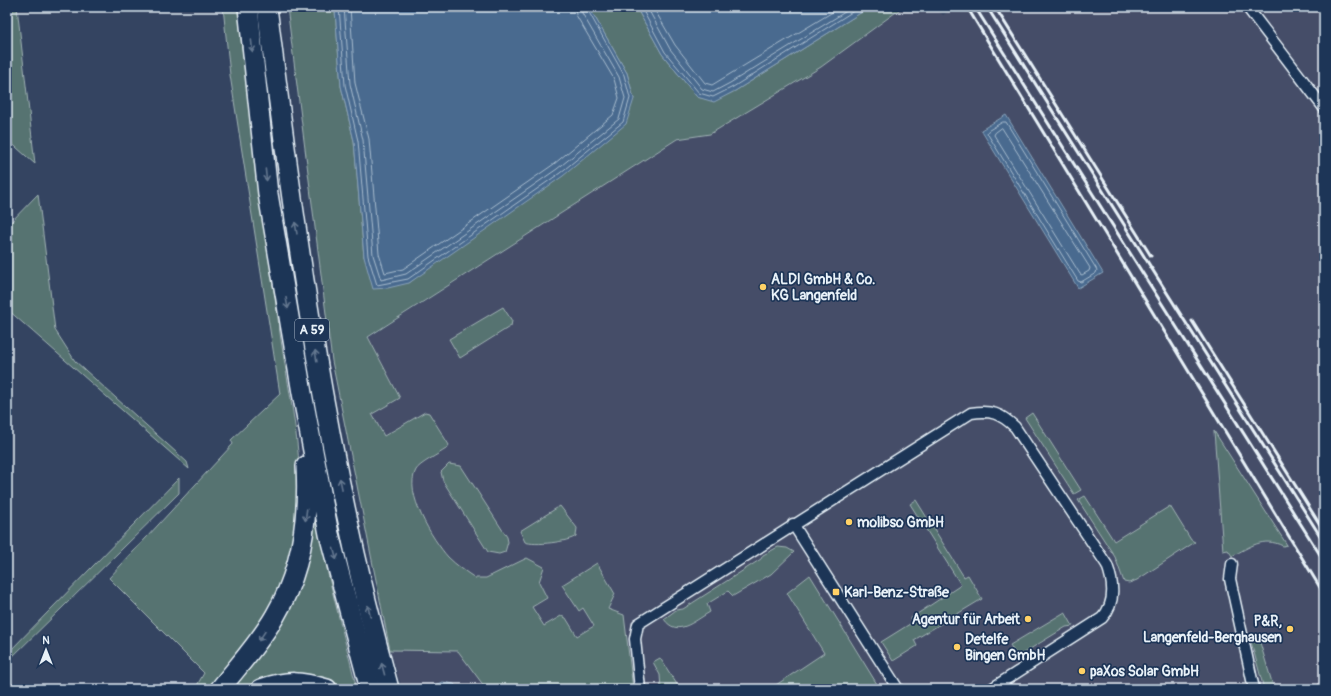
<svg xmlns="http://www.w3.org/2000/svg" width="1331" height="696" viewBox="0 0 1331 696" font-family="Pangolin,sans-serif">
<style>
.built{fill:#444e68}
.green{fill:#577371;stroke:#a0b2b4}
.water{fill:#486b8f;stroke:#88a1b9}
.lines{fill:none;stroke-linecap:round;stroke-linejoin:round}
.shore{stroke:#a8bbce;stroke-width:1}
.minor-casing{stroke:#e8f1f8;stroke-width:13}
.motorway-casing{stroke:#e8f1f8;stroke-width:22}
.minor{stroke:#1d3557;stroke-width:10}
.motorway{stroke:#1d3557;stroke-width:19}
.rail{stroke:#e8f1f8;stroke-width:3}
.oneway{stroke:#64778f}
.poi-dot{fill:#ffd166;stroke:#1d3557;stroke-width:1.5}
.labels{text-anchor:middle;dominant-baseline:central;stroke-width:3.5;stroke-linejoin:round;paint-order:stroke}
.shield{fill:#1d3557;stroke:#abb9c8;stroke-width:1}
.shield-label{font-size:13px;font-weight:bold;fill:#e8f1f8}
.poi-label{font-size:14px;font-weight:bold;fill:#e8f1f8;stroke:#1d3557;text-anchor:start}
</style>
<rect width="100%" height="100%" fill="#344461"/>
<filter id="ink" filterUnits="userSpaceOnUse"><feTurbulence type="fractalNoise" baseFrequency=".025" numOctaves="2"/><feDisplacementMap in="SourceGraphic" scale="8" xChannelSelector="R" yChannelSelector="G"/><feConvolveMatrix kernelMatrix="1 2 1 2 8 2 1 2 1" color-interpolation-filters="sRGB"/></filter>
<g filter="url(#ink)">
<polygon class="built" points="903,7 934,7 943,15 955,7 1324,7 1324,689 402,689 390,650 332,361 677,139 710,134 821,67"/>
<g class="green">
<polygon points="7,7 17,7 35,164 7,139"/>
<path d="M223 7H238C248 114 264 220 279 326 289 402 313 480 290 556 281 586 267 617 247 642 235 658 221 673 209 689H195L204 673 109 578 233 444 231 440 280 394 230 75Z"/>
<path d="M287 7H336L335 10 341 86 354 141 364 257 409 283 438 261 634 99 627 73 589 7H636L662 54 697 97 714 101 735 91 862 12 864 7H903L821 67 710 134 677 139 368 337 400 398 372 414 384 436 425 412 429 413 449 445 446 449C439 454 419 464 416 470 403 492 433 540 448 557 456 565 466 572 475 578H486L527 558 544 567 539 582 547 598 532 607 544 626 561 616 566 618 577 636 594 626 583 608 579 611 562 585 597 563 615 594 608 609 624 615 633 689H499L484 686 458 651 390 650 332 361Z"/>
<polygon points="38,194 55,330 75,361 187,462 189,469 7,309 7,226"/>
<polygon points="503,307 512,321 511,326 460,358 449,339"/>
<polygon points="1032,413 1081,490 1074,494 1025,418"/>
<path d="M1214 431 1287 545 1283 546C1263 536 1250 547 1232 556L1228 550 1223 551Z"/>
<polygon points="449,464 461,466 507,537 508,542 505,552 499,554 488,552 443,481 441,472"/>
<polygon points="179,478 179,493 7,662 7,654"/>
<polygon points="1085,496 1114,541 1170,506 1191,540 1195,542 1137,580 1129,583 1124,582 1115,557 1078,500"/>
<polygon points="313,499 328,574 357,689 339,689 327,682 256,684 246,689 225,689 257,652"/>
<polygon points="916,500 964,577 968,575 982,599 914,640 917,646 893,661 881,642 913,622 911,618 961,585 910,504"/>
<path d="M560 506 577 528 576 536C569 542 534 546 525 542L520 531Z"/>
<path d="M778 547 787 548 794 552 771 574 733 596 728 591 707 604 710 612C694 621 677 638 664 619L676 610 683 609 761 559 763 555Z"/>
<polygon points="810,575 880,689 770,689 824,653 787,593"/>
<polygon points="1065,612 1073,626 1066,627 1017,657 1010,645"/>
<polygon points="1255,634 1258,636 1274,689 1264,689 1250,638"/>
<polygon points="660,658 680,689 661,689 660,675 653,662"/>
</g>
<g class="water">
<polygon points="336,7 589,7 627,73 634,99 626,124 563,176 409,283 388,288 373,289 364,257 354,141 341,86 335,10"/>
<polygon points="636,7 864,7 862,12 735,91 714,102 697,97 662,54"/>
<polygon points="1006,115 1103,273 1078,288 981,130"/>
<polygon points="443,682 454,684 459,689 430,689 434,685"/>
</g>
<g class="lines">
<g class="shore">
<polyline points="339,7 345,85 358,141 368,256 377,285 408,279 560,173 623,122 630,98 624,75 586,7"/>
<polyline points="344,7 350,84 363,140 373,255 381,280 406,274 557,169 619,119 625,98 619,77 582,13 581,7"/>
<polyline points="350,7 355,83 369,139 379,254 385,273 403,269 554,164 613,115 619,98 614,79 576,15 575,7"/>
<polyline points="641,7 665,52 699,93 713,97 733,87 860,7"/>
<polyline points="647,7 670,49 702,89 713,92 730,83 853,7"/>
<polyline points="653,7 675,45 705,83 712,85 841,7"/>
<polygon points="1003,122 1006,122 1097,270 1096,273 1081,282 1078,281 987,133 988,131"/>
<polygon points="1002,128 1090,268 1089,271 1082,275 1080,274 994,135 995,133"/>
</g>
<g class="minor-casing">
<g id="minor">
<polyline points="1247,7 1324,108"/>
<polyline points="793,524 898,689"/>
<polyline points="1232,564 1230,579 1254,689"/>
<path d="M640 689 635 639 638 624 971 413C991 410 1000 413 1015 427L1107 565C1114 584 1116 603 1102 618L991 689"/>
</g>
</g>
<g class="motorway-casing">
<g id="motorway">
<polyline points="248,7 268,194 302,393 329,534 370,689"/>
<path d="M267 7C295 236 327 466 389 689"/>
<path d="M220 689C239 665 260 642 275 616 302 570 309 518 306 466"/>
<path d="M261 689C288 680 300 681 327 689"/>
</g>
</g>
<use href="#minor" class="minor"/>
<use href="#motorway" class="motorway"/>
<g class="rail">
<polyline points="967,7 1324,594"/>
<polyline points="975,7 1324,561"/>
<polyline points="987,7 1324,542"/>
<polyline points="995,7 1151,256"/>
<polyline points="1192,321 1324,531"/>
</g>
</g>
<defs><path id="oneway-shaft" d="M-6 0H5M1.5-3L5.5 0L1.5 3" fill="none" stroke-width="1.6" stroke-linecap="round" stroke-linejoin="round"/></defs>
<g class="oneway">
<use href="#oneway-shaft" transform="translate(252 46) rotate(84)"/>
<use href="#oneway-shaft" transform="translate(266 175) rotate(84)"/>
<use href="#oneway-shaft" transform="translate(296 228) rotate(-99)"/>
<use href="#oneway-shaft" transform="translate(287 303) rotate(80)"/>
<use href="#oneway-shaft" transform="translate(316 356) rotate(-99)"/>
<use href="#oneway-shaft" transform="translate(341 484) rotate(-102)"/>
<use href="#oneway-shaft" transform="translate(306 515) rotate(97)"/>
<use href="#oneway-shaft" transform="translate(335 554) rotate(75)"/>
<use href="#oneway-shaft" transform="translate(369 611) rotate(-103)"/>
<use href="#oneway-shaft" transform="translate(262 636) rotate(124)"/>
<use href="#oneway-shaft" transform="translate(383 669) rotate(-105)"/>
</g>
</g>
<g class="poi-dot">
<circle cx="763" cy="287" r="4"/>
<circle cx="849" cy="522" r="4"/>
<rect x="832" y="588" width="8" height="8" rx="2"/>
<circle cx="1028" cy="619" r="4"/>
<circle cx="1290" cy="629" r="4"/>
<circle cx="957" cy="647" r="4"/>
<circle cx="1082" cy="671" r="4"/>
</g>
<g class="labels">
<rect class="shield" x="295" y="319" width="34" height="22" rx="3"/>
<g class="shield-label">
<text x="312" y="330">A 59</text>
</g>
<g class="poi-label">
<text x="771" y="279">ALDI GmbH &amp; Co.<tspan x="771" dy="16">KG Langenfeld</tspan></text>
<text x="857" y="522">molibso GmbH</text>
<text x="844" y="592">Karl-Benz-Straße</text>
<text x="1020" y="619" text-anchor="end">Agentur für Arbeit</text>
<text x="1282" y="621" text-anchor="end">P&amp;R,<tspan x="1282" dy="16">Langenfeld-Berghausen</tspan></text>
<text x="965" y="639">Detelfe<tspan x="965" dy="16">Bingen GmbH</tspan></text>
<text x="1090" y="671">paXos Solar GmbH</text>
</g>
</g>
<rect width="1331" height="696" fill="none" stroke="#1d3557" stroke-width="24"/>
<rect x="12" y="12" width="1307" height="672" fill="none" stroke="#e8f1f8" stroke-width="1.5" filter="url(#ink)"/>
<g transform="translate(46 650)" stroke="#1d3557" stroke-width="3" paint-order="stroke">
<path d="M0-3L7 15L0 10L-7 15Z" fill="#e8f1f8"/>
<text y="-6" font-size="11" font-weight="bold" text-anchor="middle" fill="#e8f1f8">N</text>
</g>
</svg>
